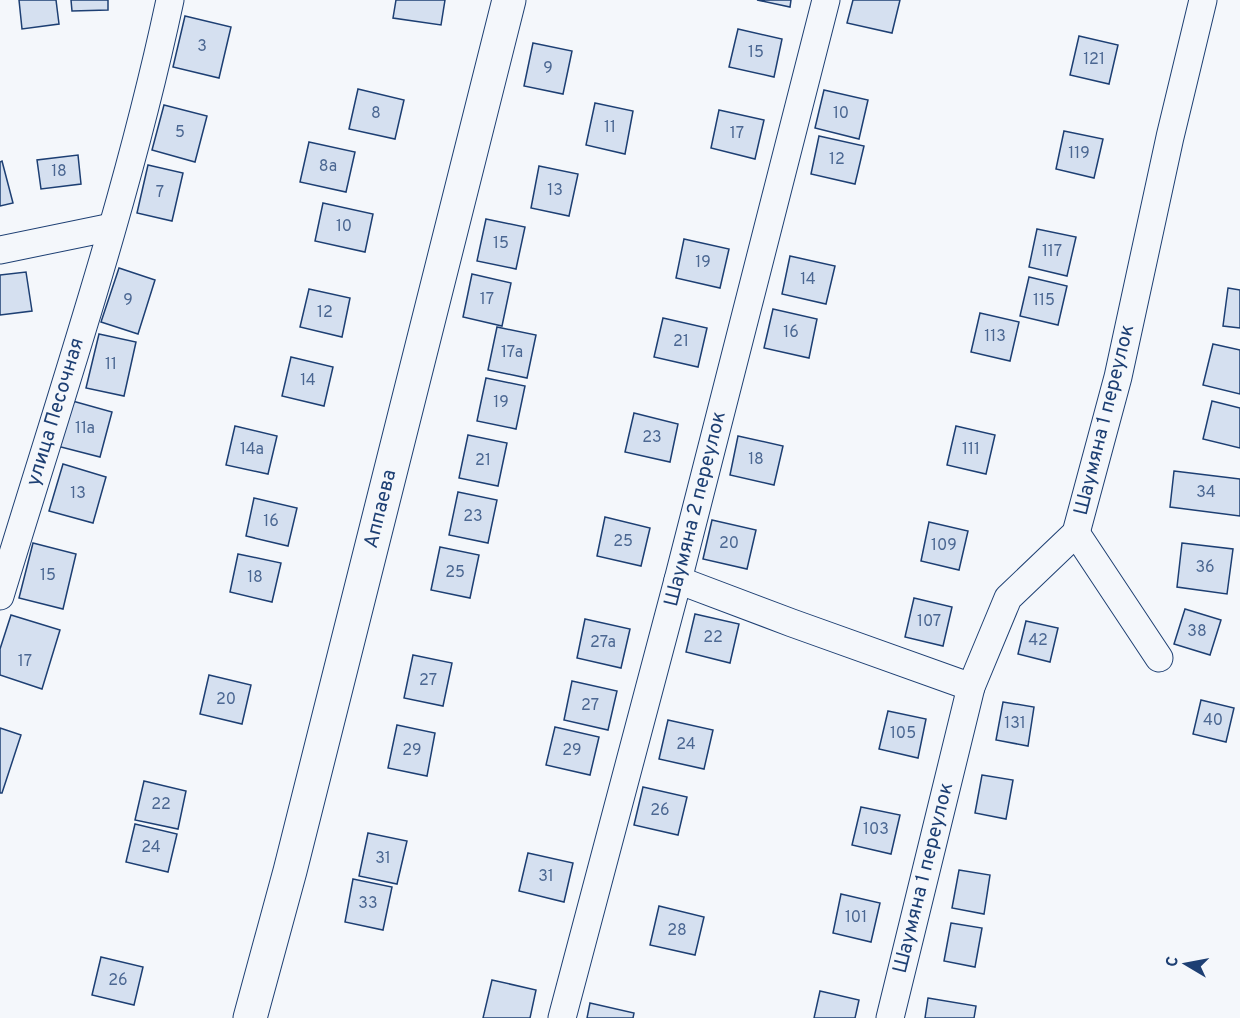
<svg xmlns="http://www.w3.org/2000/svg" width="1240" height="1018" viewBox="0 0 1240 1018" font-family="Overpass,sans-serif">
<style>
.building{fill:#d5e0f0;stroke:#1d3f73;stroke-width:1.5}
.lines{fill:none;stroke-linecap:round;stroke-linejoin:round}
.minor-casing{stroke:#1d3f73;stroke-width:29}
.tertiary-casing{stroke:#1d3f73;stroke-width:35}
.minor{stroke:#f4f7fb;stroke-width:27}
.tertiary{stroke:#f4f7fb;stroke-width:33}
.labels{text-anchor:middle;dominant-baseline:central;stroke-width:4.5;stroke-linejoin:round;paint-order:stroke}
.number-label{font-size:16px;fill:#4b6792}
.street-label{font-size:20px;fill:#1d3f73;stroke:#f4f7fb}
</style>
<rect width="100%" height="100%" fill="#f4f7fb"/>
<g class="building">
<polygon points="19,0 56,0 59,24 22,29"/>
<polygon points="71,0 108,0 108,10 72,11"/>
<polygon points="396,0 445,0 441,25 393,18"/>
<polygon points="757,0 791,0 790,7"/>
<polygon points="853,0 900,0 892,33 847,23"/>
<polygon points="185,16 231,27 219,78 173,67"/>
<polygon points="738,29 782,39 774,77 729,67"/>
<polygon points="1079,36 1118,45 1109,84 1070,75"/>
<polygon points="533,43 572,51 563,94 524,86"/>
<polygon points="358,89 404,100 395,139 349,129"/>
<polygon points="824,90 868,100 859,139 815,128"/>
<polygon points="595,103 633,111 625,154 586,145"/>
<polygon points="164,105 207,116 195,162 152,150"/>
<polygon points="719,110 764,120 755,159 711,148"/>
<polygon points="1064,131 1103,139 1094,178 1056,169"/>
<polygon points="819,136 864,146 855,184 811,174"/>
<polygon points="309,142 355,152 346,192 300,182"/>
<polygon points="78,155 81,184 41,189 37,160"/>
<polygon points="2,161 13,203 0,206 0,162"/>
<polygon points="148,165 183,173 172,221 137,213"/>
<polygon points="539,166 578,174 569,216 531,208"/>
<polygon points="323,203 373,214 365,252 315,241"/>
<polygon points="486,219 525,227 516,269 477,261"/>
<polygon points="1037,229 1076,237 1067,276 1029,267"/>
<polygon points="684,239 729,249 720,288 676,278"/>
<polygon points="790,256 835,266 826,304 782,294"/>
<polygon points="119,268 155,280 138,334 101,322"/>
<polygon points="26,272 32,311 0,315 0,275"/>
<polygon points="472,274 511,283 502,326 463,317"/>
<polygon points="1029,277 1067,286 1058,325 1020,316"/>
<polygon points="1228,288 1240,290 1240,328 1223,326"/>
<polygon points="309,289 350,298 342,337 300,327"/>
<polygon points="773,309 817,319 809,358 764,348"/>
<polygon points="980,313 1019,322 1010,361 971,352"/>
<polygon points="663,318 707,328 698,367 654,357"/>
<polygon points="497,327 536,335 527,378 488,370"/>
<polygon points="99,334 136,342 124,396 86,388"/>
<polygon points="1213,344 1240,350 1240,394 1203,385"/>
<polygon points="291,357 333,367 324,406 282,396"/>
<polygon points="486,378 525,386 516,429 477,421"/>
<polygon points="69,400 112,412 100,457 57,446"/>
<polygon points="1212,401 1240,408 1240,448 1203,439"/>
<polygon points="634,413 678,424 670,462 625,452"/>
<polygon points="235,426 277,436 268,474 226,465"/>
<polygon points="956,426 995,435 986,474 947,465"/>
<polygon points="468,435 507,443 498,486 459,478"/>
<polygon points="738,436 783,446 774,485 730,475"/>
<polygon points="63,464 106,477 93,523 49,511"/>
<polygon points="1174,471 1240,479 1240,516 1170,507"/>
<polygon points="458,492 497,500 488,543 449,535"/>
<polygon points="254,498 297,508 288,546 246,536"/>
<polygon points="605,517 650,528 641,566 597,556"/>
<polygon points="712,520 756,530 747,569 703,559"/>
<polygon points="929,522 968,531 959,570 921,561"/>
<polygon points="33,543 76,554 63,609 19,598"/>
<polygon points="1182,543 1233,549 1227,594 1177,587"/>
<polygon points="440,547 479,555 470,598 431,590"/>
<polygon points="238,554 281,563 272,602 230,592"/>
<polygon points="914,598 952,607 943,646 905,637"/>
<polygon points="1185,609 1221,620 1210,655 1174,644"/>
<polygon points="695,614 739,624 730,663 686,652"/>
<polygon points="11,615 60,630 42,689 0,675 0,649"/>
<polygon points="585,619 630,629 621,668 577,658"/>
<polygon points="1026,621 1058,628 1050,662 1018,654"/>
<polygon points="413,655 452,663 443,706 404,698"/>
<polygon points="209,675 251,685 242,724 200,714"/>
<polygon points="572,681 617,691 608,730 564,720"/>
<polygon points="1201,700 1234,708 1226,742 1193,734"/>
<polygon points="1003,702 1034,707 1028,746 996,740"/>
<polygon points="888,711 926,719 918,758 879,749"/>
<polygon points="668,720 713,730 704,769 659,759"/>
<polygon points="397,725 435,733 427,776 388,768"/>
<polygon points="555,727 599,737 590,775 546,765"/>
<polygon points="0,728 21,735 2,793 0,793"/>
<polygon points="982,775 1013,780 1006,819 975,813"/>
<polygon points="144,781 186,791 178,829 135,820"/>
<polygon points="643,787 687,797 678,835 634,825"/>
<polygon points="861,807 900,815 891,854 852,845"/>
<polygon points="135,824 177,834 168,872 126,862"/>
<polygon points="368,833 407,841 397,884 359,876"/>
<polygon points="528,853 573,863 564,902 519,891"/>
<polygon points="959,870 990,875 984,914 952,908"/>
<polygon points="353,879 392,887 383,930 345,922"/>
<polygon points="841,894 880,903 871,942 833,933"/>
<polygon points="659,906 704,917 695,955 650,945"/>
<polygon points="951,923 982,928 975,967 944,961"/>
<polygon points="101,957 143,967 134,1005 92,995"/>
<polygon points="492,980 536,990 530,1018 483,1018"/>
<polygon points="820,991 859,1000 855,1018 814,1018"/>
<polygon points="928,998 976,1006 974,1018 925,1018"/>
<polygon points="590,1003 634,1013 633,1018 587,1018"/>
</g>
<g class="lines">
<g class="minor-casing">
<g id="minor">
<polyline points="0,250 112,227"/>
<polyline points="1076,533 1159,658"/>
<polyline points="678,580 792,623 971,687"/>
<path d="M0 596C60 398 127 202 170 0"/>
<polyline points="562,1018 678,580 826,0"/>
<polyline points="890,1018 971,687 1008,598 1076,533 1118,377 1170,137 1203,0"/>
</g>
</g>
<g class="tertiary-casing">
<polyline id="tertiary" points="250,1018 290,871 509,0"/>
</g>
<use href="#minor" class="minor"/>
<use href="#tertiary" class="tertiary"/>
</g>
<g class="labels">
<g class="number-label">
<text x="202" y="47">3</text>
<text x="756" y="53">15</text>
<text x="1094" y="60">121</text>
<text x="548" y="69">9</text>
<text x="376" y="114">8</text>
<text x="841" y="114">10</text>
<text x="610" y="128">11</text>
<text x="180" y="133">5</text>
<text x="737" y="134">17</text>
<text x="1079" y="154">119</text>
<text x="837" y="160">12</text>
<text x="328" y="167">8а</text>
<text x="59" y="172">18</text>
<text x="555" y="191">13</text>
<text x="160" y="193">7</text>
<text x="344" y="227">10</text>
<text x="501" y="244">15</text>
<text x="1052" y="252">117</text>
<text x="703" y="263">19</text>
<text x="808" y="280">14</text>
<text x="487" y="300">17</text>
<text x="128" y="301">9</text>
<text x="1044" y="301">115</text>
<text x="325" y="313">12</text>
<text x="791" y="333">16</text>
<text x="995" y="337">113</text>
<text x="681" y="342">21</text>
<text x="512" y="353">17а</text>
<text x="111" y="365">11</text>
<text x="308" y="381">14</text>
<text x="501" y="403">19</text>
<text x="85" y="429">11а</text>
<text x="652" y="438">23</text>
<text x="252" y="450">14а</text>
<text x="971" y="450">111</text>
<text x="756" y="460">18</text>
<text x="483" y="461">21</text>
<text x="1206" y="493">34</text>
<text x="78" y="494">13</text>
<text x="473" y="517">23</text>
<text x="271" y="522">16</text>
<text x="623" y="542">25</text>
<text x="729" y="544">20</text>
<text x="944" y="546">109</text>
<text x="1205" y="568">36</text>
<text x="455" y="573">25</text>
<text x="48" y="576">15</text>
<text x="255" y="578">18</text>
<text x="929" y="622">107</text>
<text x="1197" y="632">38</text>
<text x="713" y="638">22</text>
<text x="1038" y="641">42</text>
<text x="603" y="643">27а</text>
<text x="25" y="662">17</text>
<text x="428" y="681">27</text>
<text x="226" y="700">20</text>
<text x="590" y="706">27</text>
<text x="1213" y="721">40</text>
<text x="1015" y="724">131</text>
<text x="903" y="734">105</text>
<text x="686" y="745">24</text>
<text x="412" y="751">29</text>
<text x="572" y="751">29</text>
<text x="161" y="805">22</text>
<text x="660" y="811">26</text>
<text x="876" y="830">103</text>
<text x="151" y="848">24</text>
<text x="383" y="859">31</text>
<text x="546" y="877">31</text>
<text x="368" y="904">33</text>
<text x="856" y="918">101</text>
<text x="677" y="931">28</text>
<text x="118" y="981">26</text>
</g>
<g class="street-label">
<text transform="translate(56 412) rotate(-73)">улица Песочная</text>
<text transform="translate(1105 420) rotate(-76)">Шаумяна 1 переулок</text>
<text transform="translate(381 509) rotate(-76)">Аппаева</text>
<text transform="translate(696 509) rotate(-76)">Шаумяна 2 переулок</text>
<text transform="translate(924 878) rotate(-76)">Шаумяна 1 переулок</text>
</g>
</g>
<g transform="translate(1186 964) rotate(280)" stroke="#f4f7fb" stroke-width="4.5" paint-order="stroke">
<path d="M0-4.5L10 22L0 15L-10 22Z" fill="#1d3f73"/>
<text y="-9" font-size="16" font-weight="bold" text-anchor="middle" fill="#1d3f73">С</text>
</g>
</svg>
